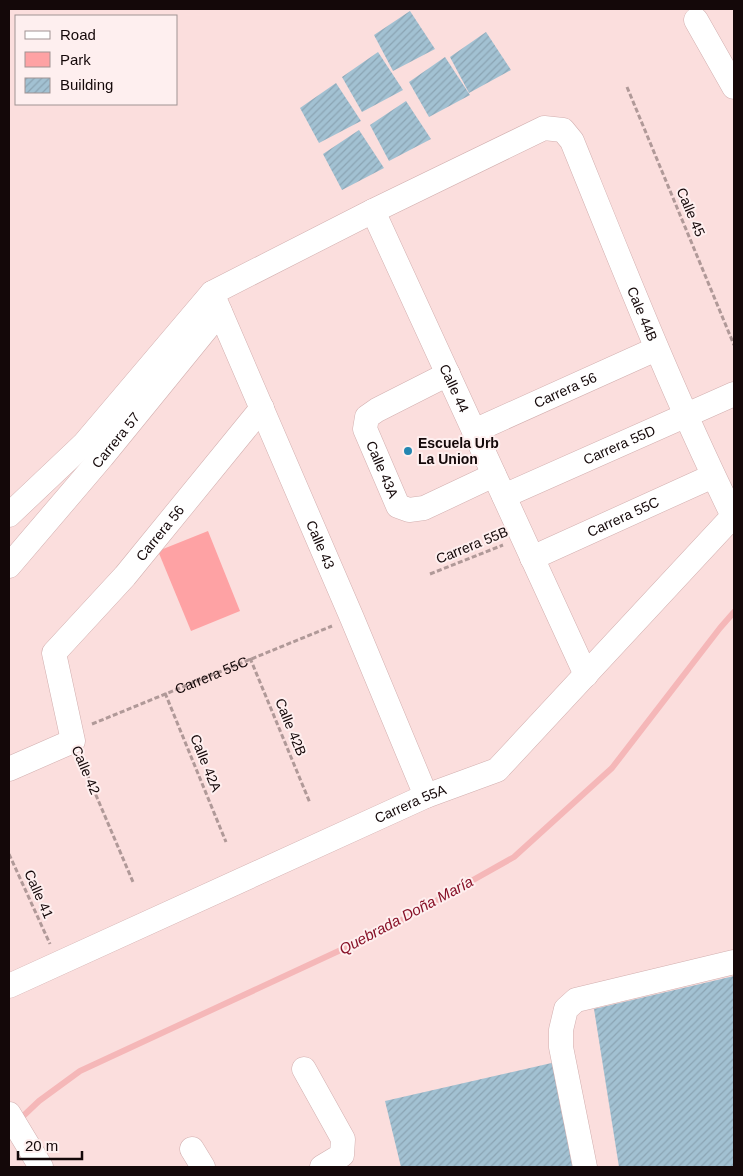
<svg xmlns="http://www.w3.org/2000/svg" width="743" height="1176" viewBox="0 0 743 1176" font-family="Helvetica,sans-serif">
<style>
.park{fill:#fea2a4}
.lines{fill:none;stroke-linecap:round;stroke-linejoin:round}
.stream{stroke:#f5b7b8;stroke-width:6}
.building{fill:url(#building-hatch)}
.minor-casing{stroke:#d2afaf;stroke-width:25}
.path{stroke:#b09998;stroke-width:3;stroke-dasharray:5 2.5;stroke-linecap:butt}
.minor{stroke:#fff;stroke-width:24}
.poi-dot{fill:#2486b1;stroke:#feefef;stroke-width:2}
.labels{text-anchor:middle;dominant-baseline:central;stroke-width:4;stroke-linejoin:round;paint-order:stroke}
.street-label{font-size:14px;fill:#140809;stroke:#feefef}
.poi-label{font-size:14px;font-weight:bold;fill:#140809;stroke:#feefef;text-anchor:start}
.water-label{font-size:15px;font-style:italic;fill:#871027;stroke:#feefef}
</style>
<defs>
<pattern id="building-hatch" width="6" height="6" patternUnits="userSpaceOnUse" patternTransform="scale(1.25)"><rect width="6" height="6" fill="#a2c1d2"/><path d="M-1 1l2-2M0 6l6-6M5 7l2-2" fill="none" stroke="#8ba4b3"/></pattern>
</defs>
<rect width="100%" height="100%" fill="#fbdedd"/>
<polygon class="park" points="208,531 240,611 191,631 158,551"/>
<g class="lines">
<polyline class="stream" points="19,1120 39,1101 80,1071 386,929 514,857 612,768 720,628 734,612"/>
</g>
<g class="building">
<polygon points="410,11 435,49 393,71 374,35"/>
<polygon points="486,32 511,70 469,93 450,57"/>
<polygon points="378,52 403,90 362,112 342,77"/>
<polygon points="445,57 470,95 429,117 409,82"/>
<polygon points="336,83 361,121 319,143 300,108"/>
<polygon points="406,101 431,139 389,161 370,125"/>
<polygon points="359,130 384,168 342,190 323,154"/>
<polygon points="734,976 734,1167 619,1167 594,1009"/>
<polygon points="556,1062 581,1167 401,1167 385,1101"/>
</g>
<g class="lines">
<g class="minor-casing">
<g id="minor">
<polyline points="696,20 734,87"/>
<path id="s2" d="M373 211 586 675"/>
<path id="s3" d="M212 293 352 618 426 796"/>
<path id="s4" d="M448 374 377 410 367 417 365 429 398 506 409 510 424 508 494 475"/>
<path id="s5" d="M474 431 656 349"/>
<path id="s6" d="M504 496 734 394"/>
<path id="s7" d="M9 515 84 444 212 293 373 211 544 128 563 130 572 141C623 267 673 394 733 516"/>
<path id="s8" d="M532 558 713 476"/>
<path id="s9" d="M9 566 102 457 220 312"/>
<path id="s10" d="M9 769 73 741 54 653 125 576 262 408"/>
<path id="s11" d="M9 986 426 796 497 770 734 515"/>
<polyline points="304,1069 343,1139 342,1155 322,1167"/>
<polyline points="9,1114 41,1167"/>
<polyline points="192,1149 203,1167"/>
<polyline points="585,1167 561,1047 561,1030 566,1009 576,1000 734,962"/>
</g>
</g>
<g class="path">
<polyline points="627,87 734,345"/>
<polyline points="430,574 503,545"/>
<polyline points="250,658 310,803"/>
<polyline points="165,693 226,842"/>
<path id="s1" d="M92 724 332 626"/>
<polyline points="81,760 133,882"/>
<polyline points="9,854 50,944"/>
</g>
<use href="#minor" class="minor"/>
</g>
<circle class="poi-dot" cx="408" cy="451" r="5"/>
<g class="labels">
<g class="street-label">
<text transform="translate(691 212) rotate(67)">Calle 45</text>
<text stroke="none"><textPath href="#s7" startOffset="892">Cale 44B</textPath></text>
<text stroke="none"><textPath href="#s2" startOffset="195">Calle 44</textPath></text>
<text stroke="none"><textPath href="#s5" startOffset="100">Carrera 56</textPath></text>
<text stroke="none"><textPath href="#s9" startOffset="165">Carrera 57</textPath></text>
<text stroke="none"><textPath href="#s6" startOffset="126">Carrera 55D</textPath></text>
<text stroke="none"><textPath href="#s4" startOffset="148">Calle 43A</textPath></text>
<text stroke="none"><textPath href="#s8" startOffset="100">Carrera 55C</textPath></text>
<text stroke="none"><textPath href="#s10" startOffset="320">Carrera 56</textPath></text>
<text stroke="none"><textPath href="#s3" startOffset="274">Calle 43</textPath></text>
<text transform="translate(472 545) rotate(-22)">Carrera 55B</text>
<text stroke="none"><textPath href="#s1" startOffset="129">Carrera 55C</textPath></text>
<text transform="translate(291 727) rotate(68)">Calle 42B</text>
<text transform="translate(206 763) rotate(68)">Calle 42A</text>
<text transform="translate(86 770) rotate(67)">Calle 42</text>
<text stroke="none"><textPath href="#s11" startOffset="441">Carrera 55A</textPath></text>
<text transform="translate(39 894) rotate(66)">Calle 41</text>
</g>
<g class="poi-label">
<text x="418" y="443">Escuela Urb<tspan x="418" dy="16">La Union</tspan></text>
</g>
<g class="water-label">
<text transform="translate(406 915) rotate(-28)">Quebrada Doña María</text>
</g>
</g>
<rect width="743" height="1176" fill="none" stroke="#140809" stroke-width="20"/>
<rect x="15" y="15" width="162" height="90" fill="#feefef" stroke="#a09393"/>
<rect x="25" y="31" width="25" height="8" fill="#ffffff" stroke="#a09393"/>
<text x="60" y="40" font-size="15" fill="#140809">Road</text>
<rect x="25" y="52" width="25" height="15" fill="#fea2a4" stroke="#a09393"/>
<text x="60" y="65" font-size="15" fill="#140809">Park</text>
<rect x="25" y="78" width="25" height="15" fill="url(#building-hatch)" stroke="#a09393"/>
<text x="60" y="90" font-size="15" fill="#140809">Building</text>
<path d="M18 1151v8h64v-8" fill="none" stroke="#140809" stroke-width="2.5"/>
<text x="25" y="1151" font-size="15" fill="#140809" stroke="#feefef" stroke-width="4" paint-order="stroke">20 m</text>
</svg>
